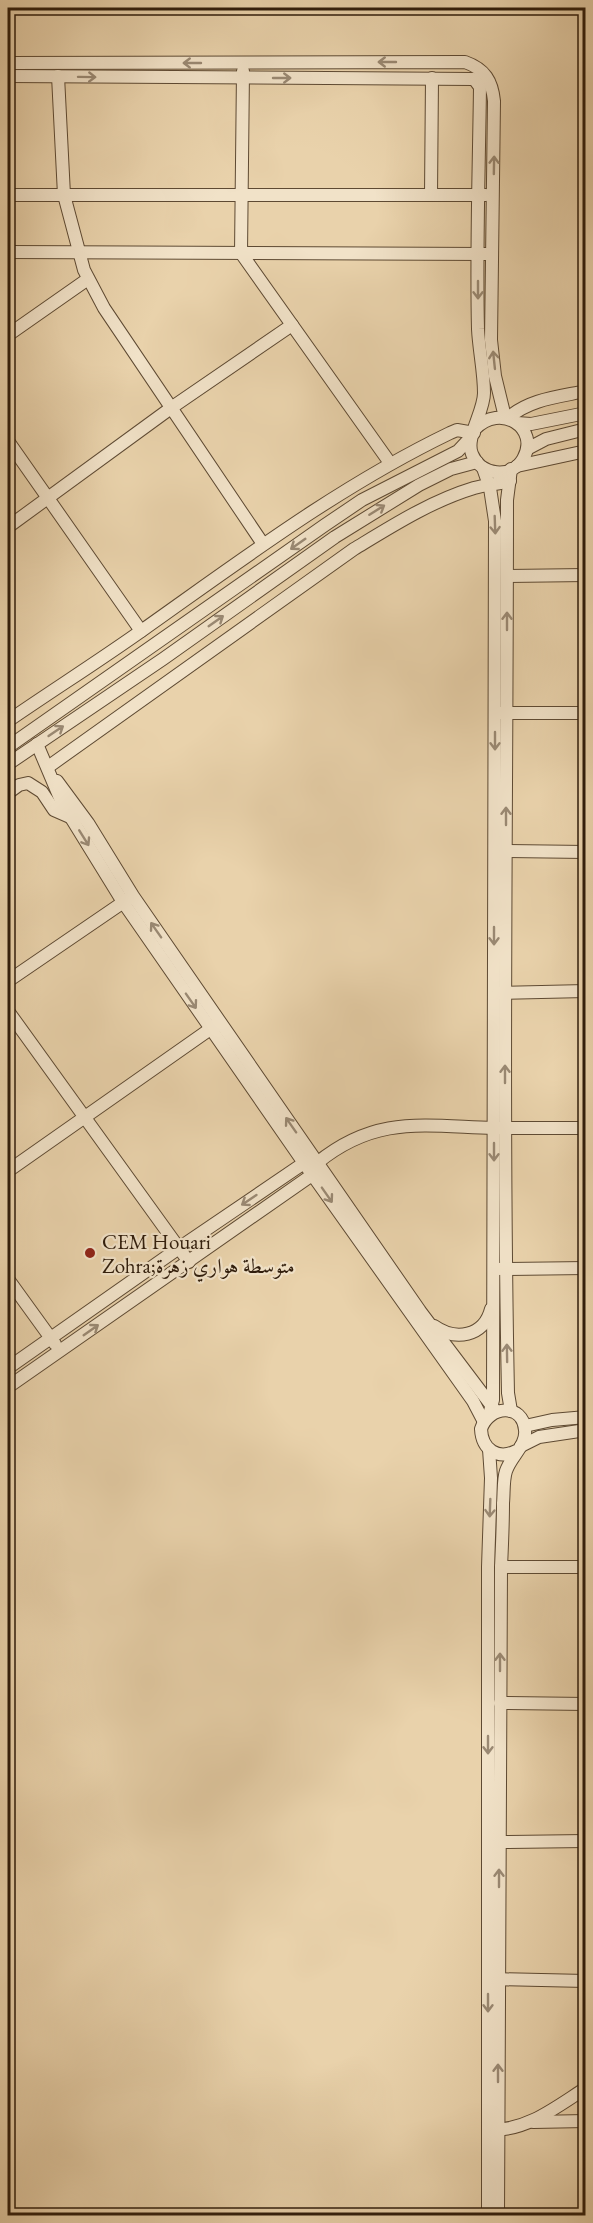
<svg xmlns="http://www.w3.org/2000/svg" width="593" height="2223" viewBox="0 0 593 2223" font-family="'EB Garamond',Amiri,serif">
<style>
.lines{fill:none;stroke-linecap:round;stroke-linejoin:round}
.minor-casing{stroke:#5e4a33;stroke-width:14}
.minor{stroke:#f1e2c8;stroke-width:12}
.oneway{stroke:#9a8973}
.poi-dot{fill:#8f2418;stroke:#f1e2c8;stroke-width:2}
.labels{text-anchor:middle;dominant-baseline:central;stroke-width:4.5;stroke-linejoin:round;paint-order:stroke}
.poi-label{font-size:21px;fill:#2f1c0b;stroke:#f1e2c8;text-anchor:start}
</style>
<rect width="100%" height="100%" fill="#e9d2ab"/>
<filter id="stains"><feTurbulence type="fractalNoise" baseFrequency=".00333" numOctaves="4"/><feColorMatrix values="0 0 0 0 .2 0 0 0 0 .09 0 0 0 0 .02 0 0 0 .5 -.17"/></filter>
<radialGradient id="worn" r=".72"><stop offset=".6" stop-color="#630" stop-opacity="0"/><stop offset="1" stop-color="#630" stop-opacity=".3"/></radialGradient>
<g class="lines">
<g class="minor-casing">
<g id="minor">
<path d="M8 63 465 62C485 69 492 81 494 101L491 340 495 376 505 417"/>
<polyline points="243,71 241,253 390,463"/>
<path d="M8 76 474 79 480 87C479 168 476 249 478 329 479 350 484 372 484 393 484 412 465 438 472 454 481 476 511 479 523 459 541 428 500 402 475 429"/>
<polyline points="58,76 64,195 84,270 104,308 263,544"/>
<polyline points="8,195 486,195"/>
<polyline points="431,195 432,78"/>
<polyline points="8,252 486,254"/>
<polyline points="8,335 88,279"/>
<path d="M508 418C530 399 558 397 586 391"/>
<polyline points="517,423 531,424 586,413"/>
<polyline points="8,441 141,631"/>
<polyline points="527,449 546,439 586,429"/>
<polyline points="517,466 586,451"/>
<polyline points="483,468 490,488 495,521 493,1400 489,1415"/>
<polyline points="8,527 171,408 292,325"/>
<polyline points="507,576 586,575"/>
<polyline points="499,713 586,713"/>
<path d="M8 721C53 690 99 661 144 629 243 559 340 486 450 433L457 430 474 433"/>
<polyline points="37,744 62,803 123,902 304,1163 473,1401 484,1422"/>
<polyline points="8,747 325,525 362,500 458,451 471,437"/>
<polyline points="8,764 163,659 335,537 419,485 451,469 477,462"/>
<path d="M48 767 354 549C392 526 431 501 474 488 485 485 498 484 510 481"/>
<polyline points="57,781 88,823 133,896 420,1311 494,1409"/>
<polyline points="8,793 19,785 28,783 42,792 54,810 70,817"/>
<polyline points="498,851 586,852"/>
<polyline points="8,981 128,899"/>
<polyline points="498,993 586,991"/>
<polyline points="8,1011 189,1262"/>
<path d="M317 1163C376 1115 423 1126 493 1128 524 1128 555 1128 586 1128"/>
<polyline points="8,1171 216,1025"/>
<polyline points="497,1269 586,1268"/>
<polyline points="8,1279 55,1344"/>
<path d="M434 1326C455 1341 484 1337 491 1309"/>
<polyline points="8,1368 179,1248 304,1163 317,1163 312,1175 8,1387"/>
<path d="M511 1411 508 1393C502 1096 507 798 507 500L511 469"/>
<polyline points="525,1426 552,1420 586,1417"/>
<polyline points="521,1446 539,1437 586,1430"/>
<polyline points="501,1567 586,1567"/>
<polyline points="500,1703 586,1704"/>
<polyline points="500,1842 586,1841"/>
<polyline points="492,1979 586,1981"/>
<polyline points="533,2122 586,2121"/>
<path d="M492 2130C528 2130 556 2107 586 2088"/>
<polyline points="488,2216 488,1567 491,1478 489,1449"/>
<path d="M498 2216 501 1567C502 1546 503 1524 503 1503 504 1493 503 1480 506 1471 511 1456 527 1445 525 1430 523 1403 489 1405 481 1429 482 1450 498 1460 516 1451"/>
</g>
</g>
<use href="#minor" class="minor"/>
</g>
<defs><path id="oneway-shaft" d="M-6 0H5M1.5-3L5.5 0L1.5 3" fill="none" stroke-width="1.6" stroke-linecap="round" stroke-linejoin="round" transform="scale(1.5)"/></defs>
<g class="oneway">
<use href="#oneway-shaft" transform="translate(387 62) rotate(180)"/>
<use href="#oneway-shaft" transform="translate(192 63) rotate(180)"/>
<use href="#oneway-shaft" transform="translate(87 77) rotate(1)"/>
<use href="#oneway-shaft" transform="translate(282 78)"/>
<use href="#oneway-shaft" transform="translate(494 165) rotate(-89)"/>
<use href="#oneway-shaft" transform="translate(478 290) rotate(90)"/>
<use href="#oneway-shaft" transform="translate(494 360) rotate(-96)"/>
<use href="#oneway-shaft" transform="translate(377 510) rotate(-32)"/>
<use href="#oneway-shaft" transform="translate(495 525) rotate(88)"/>
<use href="#oneway-shaft" transform="translate(298 544) rotate(145)"/>
<use href="#oneway-shaft" transform="translate(216 621) rotate(-35)"/>
<use href="#oneway-shaft" transform="translate(507 621) rotate(-90)"/>
<use href="#oneway-shaft" transform="translate(56 731) rotate(-34)"/>
<use href="#oneway-shaft" transform="translate(495 741) rotate(90)"/>
<use href="#oneway-shaft" transform="translate(506 816) rotate(-90)"/>
<use href="#oneway-shaft" transform="translate(84 838) rotate(58)"/>
<use href="#oneway-shaft" transform="translate(156 930) rotate(-125)"/>
<use href="#oneway-shaft" transform="translate(494 936) rotate(90)"/>
<use href="#oneway-shaft" transform="translate(191 1001) rotate(55)"/>
<use href="#oneway-shaft" transform="translate(505 1074) rotate(-90)"/>
<use href="#oneway-shaft" transform="translate(291 1125) rotate(-125)"/>
<use href="#oneway-shaft" transform="translate(494 1152) rotate(90)"/>
<use href="#oneway-shaft" transform="translate(327 1195) rotate(55)"/>
<use href="#oneway-shaft" transform="translate(249 1200) rotate(146)"/>
<use href="#oneway-shaft" transform="translate(91 1330) rotate(-35)"/>
<use href="#oneway-shaft" transform="translate(507 1353) rotate(-91)"/>
<use href="#oneway-shaft" transform="translate(490 1508) rotate(92)"/>
<use href="#oneway-shaft" transform="translate(500 1662) rotate(-90)"/>
<use href="#oneway-shaft" transform="translate(488 1745) rotate(90)"/>
<use href="#oneway-shaft" transform="translate(499 1878) rotate(-90)"/>
<use href="#oneway-shaft" transform="translate(488 2003) rotate(90)"/>
<use href="#oneway-shaft" transform="translate(498 2073) rotate(-90)"/>
</g>
<circle class="poi-dot" cx="90" cy="1253" r="6"/>
<g class="labels">
<g class="poi-label">
<text x="102" y="1241">CEM Houari<tspan x="102" dy="24">Zohra;متوسطة هواري زهرة</tspan></text>
</g>
</g>
<rect width="593" height="2223" fill="none" stroke="#e9d2ab" stroke-width="30"/>
<rect x="9" y="9" width="575" height="2205" fill="none" stroke="#2f1c0b" stroke-width="3"/>
<rect x="15" y="15" width="563" height="2193" fill="none" stroke="#2f1c0b" stroke-width="1.5"/>
<rect width="100%" height="100%" filter="url(#stains)"/>
<rect width="100%" height="100%" fill="url(#worn)"/>
</svg>
